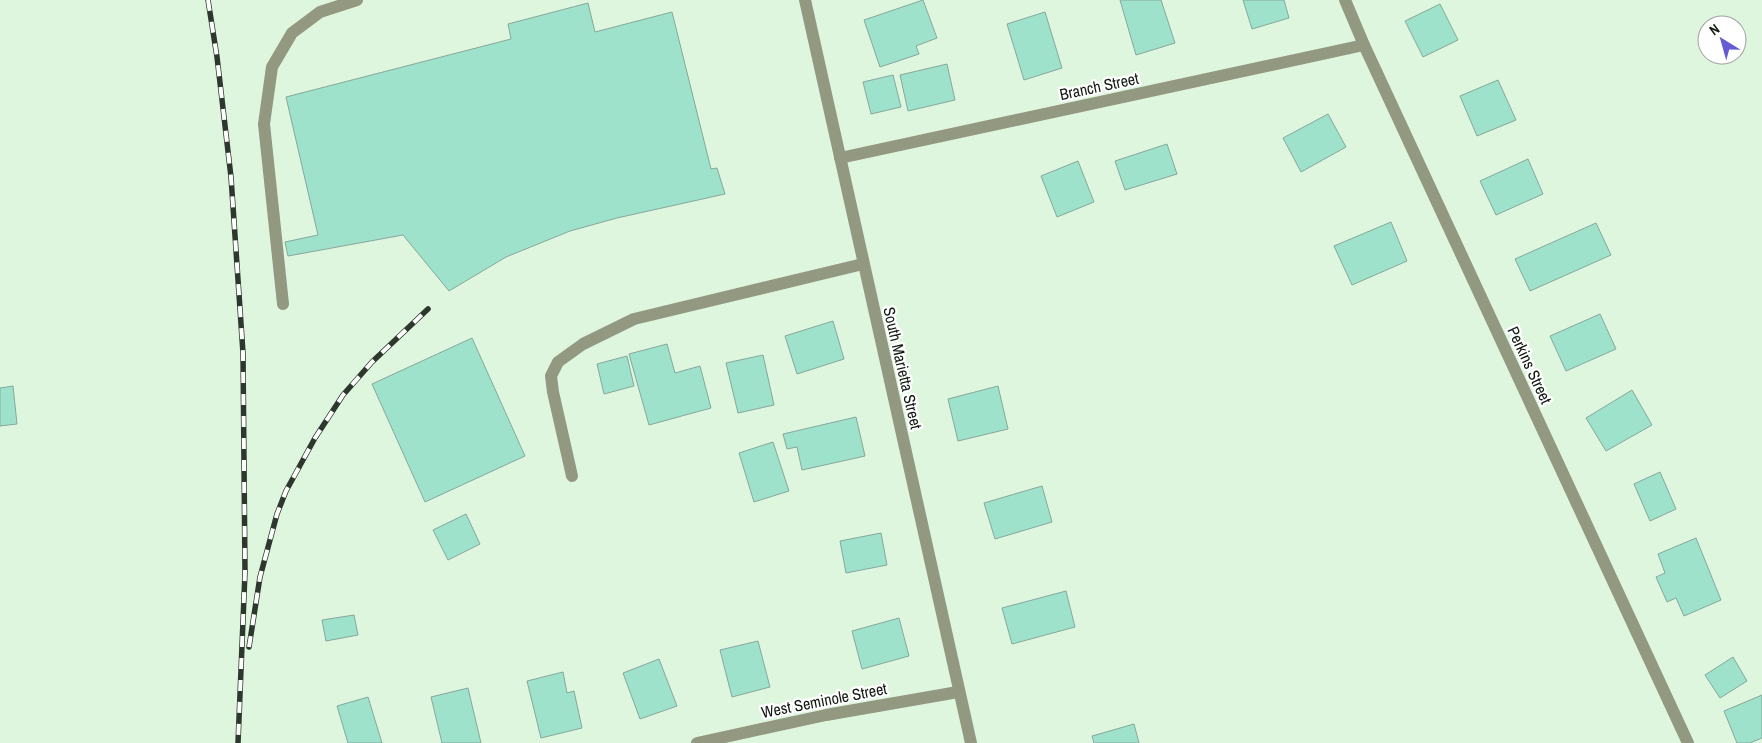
<svg xmlns="http://www.w3.org/2000/svg" width="1762" height="743" viewBox="0 0 1762 743" font-family="'Archivo Narrow',sans-serif">
<style>
.building{fill:#9ee2cc;stroke:#86a79c}
.lines{fill:none;stroke-linecap:round;stroke-linejoin:round}
.lane{stroke:#939880;stroke-width:12}
.street{stroke:#939880;stroke-width:12}
.rail-casing{stroke:#2d372d;stroke-width:5.5}
.rail{stroke:#fff;stroke-width:4;stroke-dasharray:11;stroke-linecap:butt}
.labels{text-anchor:middle;dominant-baseline:central;stroke-width:4.5;stroke-linejoin:round;paint-order:stroke}
.street-label{font-size:16px;fill:#121a12;stroke:#fff}
</style>
<rect width="100%" height="100%" fill="#dff6de"/>
<g class="building">
<polygon points="923,0 937,38 916,46 919,54 880,67 864,20"/>
<polygon points="1120,0 1161,0 1175,43 1136,55"/>
<polygon points="1243,0 1284,0 1289,18 1252,29"/>
<polygon points="588,3 595,32 672,12 711,169 717,168 725,194 617,218 570,231 506,257 449,291 403,235 288,256 285,242 318,235 286,97 511,39 508,24"/>
<polygon points="1440,4 1458,40 1423,57 1405,21"/>
<polygon points="1045,12 1062,68 1024,80 1007,24"/>
<polygon points="947,64 955,100 908,111 900,75"/>
<polygon points="893,75 901,107 871,114 863,82"/>
<polygon points="1498,80 1516,120 1477,136 1460,96"/>
<polygon points="1328,114 1346,147 1301,172 1283,138"/>
<polygon points="1167,144 1177,174 1125,190 1115,161"/>
<polygon points="1528,159 1543,194 1496,215 1480,181"/>
<polygon points="1078,161 1094,202 1057,217 1041,176"/>
<polygon points="1391,222 1407,261 1352,285 1334,246"/>
<polygon points="1596,223 1611,255 1530,291 1515,259"/>
<polygon points="1600,314 1616,349 1566,371 1550,336"/>
<polygon points="833,321 844,359 797,374 785,336"/>
<polygon points="472,338 525,456 425,502 372,384"/>
<polygon points="667,344 675,373 700,366 711,408 649,425 629,354"/>
<polygon points="763,355 774,405 738,413 726,363"/>
<polygon points="627,356 634,386 604,394 597,364"/>
<polygon points="13,386 17,424 0,426 0,388"/>
<polygon points="998,386 1008,429 958,441 948,399"/>
<polygon points="1632,390 1652,425 1606,451 1586,418"/>
<polygon points="856,417 865,456 802,470 797,447 787,449 783,434"/>
<polygon points="773,442 789,491 754,502 739,453"/>
<polygon points="1660,472 1676,509 1650,521 1634,484"/>
<polygon points="1042,486 1052,522 995,539 984,503"/>
<polygon points="466,514 480,544 448,560 433,530"/>
<polygon points="881,533 887,565 846,573 840,541"/>
<polygon points="1696,538 1721,600 1684,616 1676,598 1667,602 1656,577 1665,573 1658,554"/>
<polygon points="1066,591 1075,627 1012,644 1002,608"/>
<polygon points="354,615 358,635 326,641 322,620"/>
<polygon points="899,618 909,656 862,669 852,631"/>
<polygon points="758,641 770,687 732,697 720,650"/>
<polygon points="1733,657 1747,681 1720,698 1705,675"/>
<polygon points="659,659 677,706 640,719 623,673"/>
<polygon points="563,672 567,693 574,691 582,728 541,738 527,681"/>
<polygon points="468,688 481,743 442,743 431,697"/>
<polygon points="1762,695 1762,738 1750,743 1737,743 1724,711"/>
<polygon points="368,697 382,743 348,743 337,706"/>
<polygon points="1134,724 1139,743 1094,743 1092,736"/>
</g>
<g class="lines">
<g class="lane">
<polyline points="283,304 264,124 272,67 292,33 320,12 357,0"/>
<polyline points="572,476 553,392 551,376 558,362 583,344 634,319 863,264"/>
</g>
<g class="street">
<polyline points="805,0 971,743"/>
<polyline points="1345,0 1364,45 1688,743"/>
<polyline points="840,158 1364,45"/>
<polyline points="697,743 826,715 958,692"/>
</g>
<g class="rail-casing">
<g id="rail">
<polyline points="208,0 217,57 231,177 243,353 245,572 238,743"/>
<polyline points="249,647 260,577 277,514 286,491 315,438 343,395 372,362 428,309"/>
</g>
</g>
<use href="#rail" class="rail"/>
</g>
<g class="labels">
<g class="street-label">
<text transform="translate(1099 86) rotate(-12)">Branch Street</text>
<text transform="translate(1530 365) rotate(65)">Perkins Street</text>
<text transform="translate(903 368) rotate(77)">South Marietta Street</text>
<text transform="translate(824 700) rotate(-11)">West Seminole Street</text>
</g>
</g>
<g transform="translate(1722 40) rotate(323)"><circle r="24" fill="#ffffff" stroke="#a0a3a0"/>
<path d="M0-4L9 19L0 12L-9 19Z" fill="#655cd5"/>
<text y="-8" font-size="14" font-weight="bold" text-anchor="middle" fill="#121a12">N</text>
</g>
</svg>
